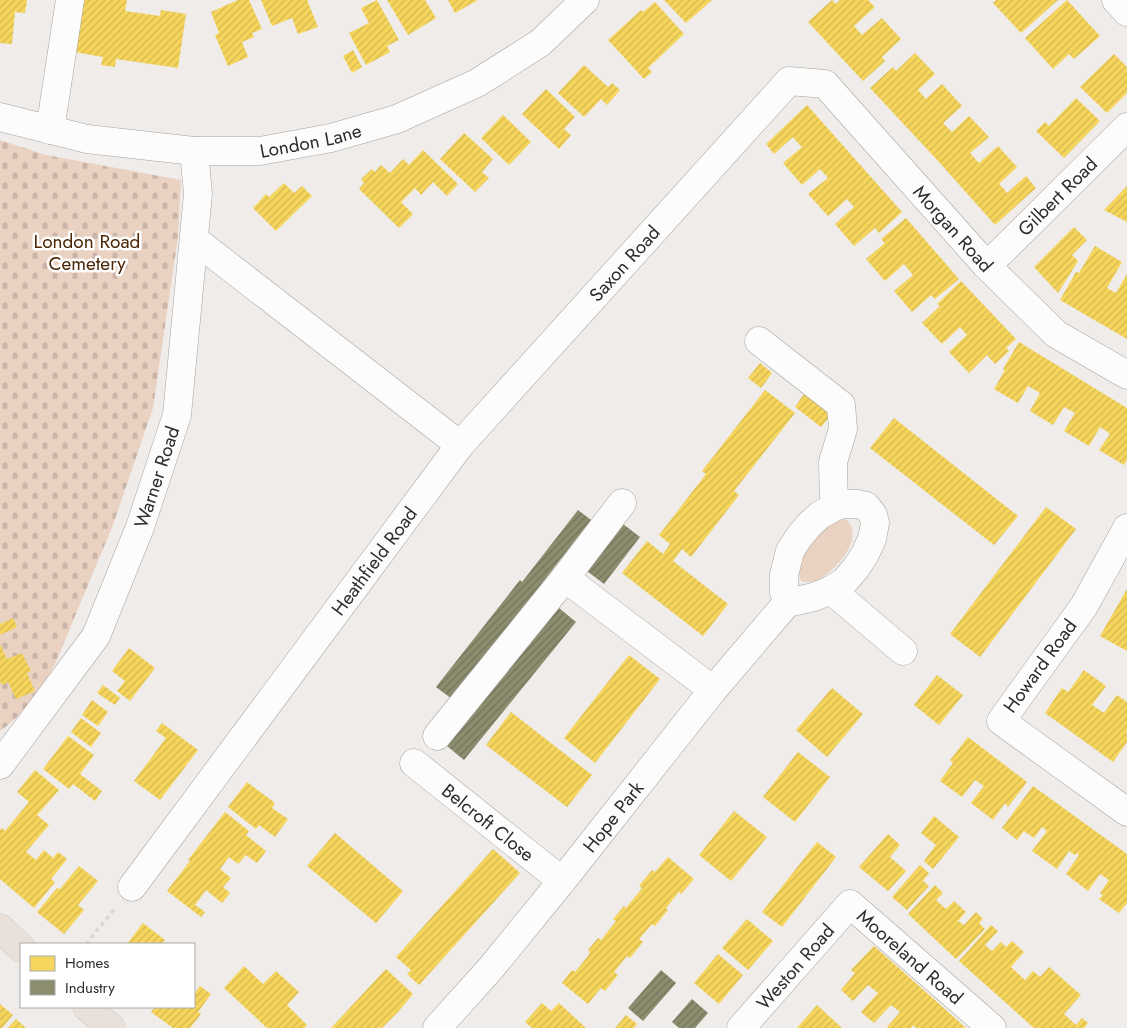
<svg xmlns="http://www.w3.org/2000/svg" width="1127" height="1028" viewBox="0 0 1127 1028" font-family="Jost,sans-serif">
<style>
.grass{fill:#ead2c2}
.cemetery{fill:url(#cemetery-stones)}
.homes{fill:url(#homes-hatch)}
.industry{fill:url(#industry-hatch)}
.lines{fill:none;stroke-linecap:round;stroke-linejoin:round}
.minor-casing{stroke:#a5a3a0;stroke-width:29}
.major-casing{stroke:#ccc9c8;stroke-width:29}
.path{stroke:#d6d5d5;stroke-width:3;stroke-dasharray:4 4;stroke-linecap:butt}
.minor{stroke:#fdfcfc;stroke-width:28}
.major{stroke:#e9e1d9;stroke-width:28}
.labels{text-anchor:middle;dominant-baseline:central;stroke-width:5;stroke-linejoin:round;paint-order:stroke}
.street-label{font-size:19px;fill:#2e2b2a;stroke:#fff}
.park-label{font-size:19px;fill:#4c2605;stroke:#fff}
</style>
<defs>
<pattern id="cemetery-stones" width="16" height="16" patternUnits="userSpaceOnUse" patternTransform="scale(1.25)"><rect width="16" height="16" fill="#ead2c2"/><path d="M2 7V4a2 2 0 0 1 4 0v3zM10 15v-3a2 2 0 0 1 4 0v3z" fill="#c9b4a7"/></pattern>
<pattern id="homes-hatch" width="6" height="6" patternUnits="userSpaceOnUse" patternTransform="scale(1.25)"><rect width="6" height="6" fill="#f6d55c"/><path d="M-1 1l2-2M0 6l6-6M5 7l2-2" fill="none" stroke="#d3b750"/></pattern>
<pattern id="industry-hatch" width="6" height="6" patternUnits="userSpaceOnUse" patternTransform="scale(1.25)"><rect width="6" height="6" fill="#8c8c6e"/><path d="M-1 1l2-2M0 6l6-6M5 7l2-2" fill="none" stroke="#73735b"/></pattern>
</defs>
<rect width="100%" height="100%" fill="#efece9"/>
<path class="grass" d="M839 518 847 520C865 540 834 573 815 581 811 582 807 582 803 582L800 579 798 569 804 555 820 530Z"/>
<polygon class="cemetery" points="0,140 46,155 181,180 178,237 153,408 113,525 55,664 35,700 8,725 0,731"/>
<g class="homes">
<polygon points="0,0 27,0 25,13 15,12 12,44 0,43"/>
<polygon points="77,0 127,0 125,11 160,16 161,10 186,14 178,68 116,59 115,67 101,65 103,57 69,51"/>
<polygon points="238,0 249,0 262,29 252,33 254,37 242,42 248,57 228,66 215,35 219,33 211,12"/>
<polygon points="261,0 307,0 318,27 298,34 292,18 272,26"/>
<polygon points="377,0 399,40 387,46 390,52 366,65 349,33 369,23 361,8"/>
<polygon points="387,0 425,0 436,18 408,35"/>
<polygon points="448,0 478,0 455,13"/>
<polygon points="664,0 712,0 686,23"/>
<polygon points="832,0 836,4 840,0 868,0 875,7 854,26 862,35 882,18 901,39 882,57 885,61 863,81 808,22"/>
<polygon points="996,0 1058,0 1021,33 993,3"/>
<polygon points="1067,0 1100,36 1074,59 1069,54 1053,69 1025,38"/>
<polygon points="655,2 684,34 648,68 652,72 644,79 608,40 641,10 643,12"/>
<polygon points="353,50 362,67 352,73 343,56"/>
<polygon points="915,53 935,74 918,90 926,99 942,84 962,106 943,123 952,132 969,116 989,137 970,153 979,163 998,146 1017,167 999,184 1003,188 1007,193 1026,176 1036,188 995,225 939,162 870,88 893,67 896,71"/>
<polygon points="1114,54 1127,67 1127,93 1107,113 1080,87"/>
<polygon points="584,65 608,87 612,83 620,90 607,105 601,99 584,117 558,93"/>
<polygon points="546,89 575,117 564,129 571,135 559,149 522,114"/>
<polygon points="1076,98 1100,121 1064,158 1036,131 1045,122 1049,126"/>
<polygon points="807,105 902,212 879,233 875,228 854,246 835,224 854,207 847,199 828,216 808,194 828,178 820,169 802,185 783,163 802,147 798,143 793,137 774,154 766,144"/>
<polygon points="503,115 531,142 509,165 481,138"/>
<polygon points="464,133 493,159 482,172 489,178 475,192 440,159"/>
<polygon points="423,150 458,184 447,196 433,182 421,195 415,188 401,202 413,214 399,228 359,189 364,183 361,179 372,169 375,172 381,165 390,173 403,159 409,165"/>
<polygon points="284,183 294,193 302,186 312,196 276,231 253,208 266,194 269,197"/>
<polygon points="1127,186 1127,222 1104,210"/>
<polygon points="906,218 959,279 935,299 931,295 912,312 894,291 913,275 904,264 885,281 866,259 885,243 881,239"/>
<polygon points="1074,227 1087,240 1072,255 1078,261 1058,293 1034,267"/>
<polygon points="1095,246 1122,262 1107,288 1116,293 1127,274 1127,339 1060,300 1076,272 1079,273"/>
<polygon points="961,281 1016,339 1006,348 1009,351 995,364 987,355 969,373 949,352 967,335 960,327 942,344 922,323 940,306 937,304"/>
<polygon points="1019,342 1127,408 1127,460 1124,465 1099,450 1110,434 1105,430 1100,427 1089,446 1064,431 1075,413 1064,407 1053,425 1030,411 1040,393 1035,390 1028,386 1018,403 994,389 1005,370 1003,369"/>
<polygon points="760,363 772,373 761,388 748,378"/>
<polygon points="765,390 795,413 734,491 739,495 691,557 682,549 673,561 728,604 703,636 622,573 647,541 663,554 670,544 659,535 706,474 702,471"/>
<polygon points="806,391 833,412 821,427 795,407"/>
<polygon points="894,418 1018,516 994,545 870,448"/>
<polygon points="1046,507 1076,529 980,657 950,634"/>
<polygon points="1127,589 1127,651 1100,636"/>
<polygon points="13,618 17,627 0,635 0,624"/>
<polygon points="0,644 7,659 22,653 31,671 27,673 35,691 16,699 8,682 2,685 0,681"/>
<polygon points="129,648 155,668 130,701 117,691 125,681 112,671"/>
<polygon points="629,655 660,679 595,763 564,738"/>
<polygon points="1084,670 1106,686 1092,705 1104,713 1117,695 1127,702 1127,731 1126,733 1127,734 1127,742 1113,762 1045,713 1062,688 1068,692"/>
<polygon points="937,675 963,695 939,725 914,705"/>
<polygon points="103,685 120,698 115,705 97,693"/>
<polygon points="832,688 863,714 827,757 796,730"/>
<polygon points="92,700 108,712 98,726 82,715"/>
<polygon points="511,712 592,775 567,807 486,745"/>
<polygon points="81,718 101,733 91,747 71,732"/>
<polygon points="162,723 198,750 160,800 134,781 166,738 156,731"/>
<polygon points="68,736 94,755 80,774 102,791 95,801 73,784 69,789 43,769"/>
<polygon points="968,737 1027,782 1008,807 1005,803 993,820 971,803 984,786 975,780 962,797 940,781 953,763 950,760"/>
<polygon points="798,752 830,777 795,822 763,797"/>
<polygon points="35,770 59,790 37,815 49,825 26,852 36,860 44,850 53,858 58,852 67,859 51,879 55,882 34,908 0,879 0,830 2,828 5,831 29,802 17,792"/>
<polygon points="247,782 275,803 272,808 288,819 275,837 259,825 256,829 228,807"/>
<polygon points="1033,786 1127,854 1127,903 1119,913 1099,899 1103,895 1100,893 1109,880 1100,874 1088,891 1066,874 1079,855 1077,853 1075,855 1069,851 1057,869 1032,851 1047,831 1042,827 1034,838 1024,831 1017,840 1002,828"/>
<polygon points="734,811 767,837 731,881 699,855"/>
<polygon points="225,812 249,831 246,835 266,851 257,863 246,855 238,864 229,857 220,869 231,878 223,887 230,893 222,903 206,890 195,905 205,912 201,917 167,891 190,861 188,860"/>
<polygon points="934,816 959,837 933,869 924,861 936,845 921,833"/>
<polygon points="335,833 403,891 376,923 307,866"/>
<polygon points="888,834 900,845 890,857 906,871 888,891 859,867"/>
<polygon points="817,842 836,857 782,927 762,912"/>
<polygon points="493,849 520,873 419,985 407,974 411,970 396,957"/>
<polygon points="668,857 694,879 681,894 679,892 666,908 668,910 655,926 652,924 639,939 643,942 630,958 627,956 614,972 618,975 605,991 601,988 588,1004 562,983 572,970 575,972 588,956 590,952 588,950 598,938 601,940 616,921 613,919 624,906 626,908 639,892 642,888 639,886 652,870 655,872"/>
<polygon points="920,865 929,873 923,881 929,886 907,910 892,897"/>
<polygon points="79,866 98,881 78,905 84,910 64,934 37,912 57,888 60,889"/>
<polygon points="935,885 943,893 936,900 946,909 954,901 966,912 958,921 964,925 976,912 983,919 979,923 985,929 956,959 908,914"/>
<polygon points="747,919 773,941 748,970 722,948"/>
<polygon points="143,923 165,940 162,944 127,944"/>
<polygon points="991,925 998,931 985,945 992,951 1001,942 1006,947 1012,941 1024,952 1011,967 1025,980 1033,971 1040,977 1049,967 1081,995 1064,1014 1076,1025 1082,1018 1088,1023 1084,1028 1034,1028 959,961"/>
<polygon points="874,946 918,985 966,1028 916,1028 913,1025 911,1028 888,1028 887,1027 900,1012 891,1005 874,1023 868,1018 861,1012 878,993 868,985 853,1001 841,990 855,973 851,970"/>
<polygon points="718,954 743,975 719,1004 694,983"/>
<polygon points="244,966 263,984 276,971 299,992 287,1005 307,1025 304,1028 267,1028 224,988"/>
<polygon points="386,969 413,994 398,1012 382,1028 331,1028"/>
<polygon points="200,986 211,994 198,1012 201,1014 190,1028 173,1028 151,1012 155,1007 194,1007 194,994"/>
<polygon points="542,1003 551,1011 559,1003 586,1028 532,1028 525,1022"/>
<polygon points="0,1004 13,1015 2,1028 0,1028"/>
<polygon points="817,1005 842,1028 797,1028"/>
<polygon points="626,1015 637,1024 634,1028 615,1028"/>
<polygon points="16,1019 26,1028 8,1028"/>
</g>
<g class="industry">
<polygon points="578,510 591,520 452,699 436,687 520,580 522,582"/>
<polygon points="623,524 640,537 604,584 587,571"/>
<polygon points="559,608 576,622 464,760 447,746"/>
<polygon points="661,970 676,983 643,1021 628,1008"/>
<polygon points="692,999 708,1013 695,1028 679,1028 672,1022"/>
</g>
<g class="lines">
<g class="minor-casing">
<g id="minor">
<polyline points="1116,0 1127,12"/>
<path id="s1" d="M0 117 87 139 194 151H260L331 138 397 119 477 83 540 43 585 0"/>
<polyline points="50,130 70,0"/>
<path id="s2" d="M986 265 1001 252 1127 127"/>
<polyline points="759,341 841,405 843,429 833,462 834,507"/>
<path id="s3" d="M460 445 789 81 825 84 986 265 1056 334 1127 375"/>
<polyline points="1127,528 1084,606 1001,721 1127,812"/>
<polyline points="565,578 713,690"/>
<polyline points="831,590 903,651"/>
<polyline points="437,736 565,578 622,503"/>
<path id="s4" d="M414 763 562 881"/>
<path id="s5" d="M0 765 96 636 140 527 177 415 198 194 194 151"/>
<path id="s6" d="M132 887 460 445 195 240"/>
<path id="s7" d="M437 1028 491 968 562 881 713 690 787 603 814 597 831 590 844 582 856 568 865 554 872 539 875 523 873 515 866 506 857 504H843L834 507 820 515 809 525 799 537 790 551 784 575V592L787 603"/>
<path id="s8" d="M741 1028 850 904 992 1028"/>
</g>
</g>
<g class="major-casing">
<g id="major">
<polyline points="0,928 21,948"/>
<polyline points="87,1007 111,1028"/>
</g>
</g>
<polyline class="path" points="86,944 116,907"/>
<use href="#minor" class="minor"/>
<use href="#major" class="major"/>
</g>
<g class="labels">
<g class="street-label">
<text stroke="none"><textPath href="#s1" startOffset="315">London Lane</textPath></text>
<text stroke="none"><textPath href="#s2" startOffset="99">Gilbert Road</textPath></text>
<text stroke="none"><textPath href="#s3" startOffset="720">Morgan Road</textPath></text>
<text stroke="none"><textPath href="#s3" startOffset="245">Saxon Road</textPath></text>
<text stroke="none"><textPath href="#s5" startOffset="331">Warner Road</textPath></text>
<text stroke="none"><textPath href="#s6" startOffset="406">Heathfield Road</textPath></text>
<text transform="translate(1040 666) rotate(-54)">Howard Road</text>
<text stroke="none"><textPath href="#s7" startOffset="275">Hope Park</textPath></text>
<text stroke="none"><textPath href="#s4" startOffset="95">Belcroft Close</textPath></text>
<text stroke="none"><textPath href="#s8" startOffset="245">Mooreland Road</textPath></text>
<text stroke="none"><textPath href="#s8" startOffset="82">Weston Road</textPath></text>
</g>
<g class="park-label">
<text x="87" y="241">London Road<tspan x="87" dy="22">Cemetery</tspan></text>
</g>
</g>
<rect x="20" y="943" width="175" height="65" fill="#ffffff" stroke="#abaaaa"/>
<rect x="30" y="956" width="25" height="15" fill="#f6d55c" stroke="#abaaaa"/>
<text x="65" y="968" font-size="15" fill="#2e2b2a">Homes</text>
<rect x="30" y="980" width="25" height="15" fill="#8c8c6e" stroke="#abaaaa"/>
<text x="65" y="993" font-size="15" fill="#2e2b2a">Industry</text>
</svg>
